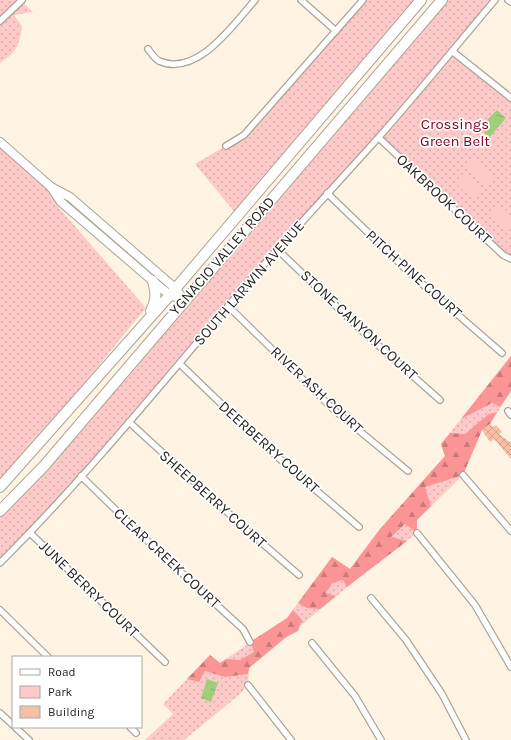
<svg xmlns="http://www.w3.org/2000/svg" width="511" height="740" viewBox="0 0 511 740" font-family="Karla,sans-serif">
<style>
.green{fill:url(#green-dots)}
.forest{fill:url(#forest-firs)}
.pitch{fill:#fecac9}
.water{fill:url(#water-ripples)}
.building{fill:url(#building-cross-hatch)}
.lines{fill:none;stroke-linecap:round;stroke-linejoin:round}
.street-casing{stroke:#aea496;stroke-width:8}
.secondary-casing{stroke:#aea496;stroke-width:10}
.highway-casing{stroke:#aea496;stroke-width:12}
.street{stroke:#fff;stroke-width:5.5}
.secondary{stroke:#fff;stroke-width:8}
.highway{stroke:#fff;stroke-width:10}
.labels{text-anchor:middle;dominant-baseline:central;stroke-width:3.5;stroke-linejoin:round;paint-order:stroke}
.park-label{font-size:15px;fill:#83021f;stroke:#fff}
.street-label{font-size:15px;fill:#29251f;stroke:#fff}
</style>
<defs>
<pattern id="green-dots" width="8" height="8" patternUnits="userSpaceOnUse"><rect width="8" height="8" fill="#fecac9"/><path d="M2 2h.1M6 6h.1" fill="none" stroke="#daadac" stroke-width="1.8" stroke-linecap="round"/></pattern>
<pattern id="forest-firs" width="22" height="20" patternUnits="userSpaceOnUse"><rect width="22" height="20" fill="#fb9595"/><path d="M5 1l3.5 6h-7zM16 11l3.5 6h-7z" fill="#cb7979"/></pattern>
<pattern id="water-ripples" width="26" height="14" patternUnits="userSpaceOnUse"><rect width="26" height="14" fill="#9ecf7b"/><path d="M2 4q2-2 4 0t4 0M15 11q2-2 4 0t4 0" fill="none" stroke="#88b26a"/></pattern>
<pattern id="building-cross-hatch" width="8" height="8" patternUnits="userSpaceOnUse"><rect width="8" height="8" fill="#f7c0a4"/><path d="M0 0l8 8M0 8l8-8" fill="none" stroke="#d4a58d"/></pattern>
</defs>
<rect width="100%" height="100%" fill="#fff4e4"/>
<g class="green">
<path d="M0 0H25V5L33 12 14 15 22 26C19 46 17 52 0 63Z"/>
<polygon points="363,0 421,0 237,215 195,164 244,135"/>
<polygon points="442,0 495,0 453,51 511,98 511,259 379,138 180,364 0,563 0,511"/>
<path d="M0 142 51 187 59 208 146 308C96 367 50 429 0 487Z"/>
<polygon points="511,356 511,391 490,424 482,430 463,475 417,520 417,533 356,580 249,668 248,685 239,695 184,740 145,740 173,714 163,704 210,655 220,663 287,618 332,557 350,569 380,529 445,456 441,444"/>
</g>
<g class="forest">
<polygon points="511,356 511,391 500,407 492,403 461,419"/>
<polygon points="497,412 490,424 482,430 463,475 425,487 431,506 417,520 417,533 405,524 391,537 407,541 347,587 343,580 332,583 326,593 336,596 320,609 307,608 298,603 332,557 350,569 380,529 445,456 441,444 450,433 465,434 489,414"/>
<polygon points="293,610 302,620 298,631 286,637 249,668 248,674 225,677 205,671 199,682 187,679 210,655 220,663 226,659 240,660 254,652 250,642 287,618"/>
</g>
<g class="pitch">
<polygon points="475,159 494,176 486,185 467,168"/>
<polygon points="462,174 482,191 474,200 455,183"/>
<polygon points="497,204 511,216 511,227 509,230 489,213"/>
</g>
<g class="water">
<polygon points="497,110 506,118 490,137 479,128"/>
<polygon points="207,679 218,683 211,702 201,698"/>
</g>
<polygon class="building" points="490,424 493,427 496,425 502,432 499,434 511,443 511,459 494,439 490,442 482,430"/>
<g class="lines">
<g class="street-casing">
<g id="street">
<polyline points="301,0 336,31"/>
<polyline points="508,0 511,2"/>
<polyline points="0,21 22,0"/>
<path d="M148 49C151 53 155 59 159 61 197 78 234 24 255 0"/>
<polyline points="452,51 511,98"/>
<polyline points="379,138 503,255 511,259"/>
<polyline points="226,146 244,135 363,0"/>
<polyline points="327,193 412,275 502,353"/>
<polyline points="278,250 362,331 440,400"/>
<polyline points="228,306 333,409 408,471"/>
<polyline points="180,364 267,448 359,527"/>
<polyline points="508,411 511,415"/>
<polyline points="129,422 248,531 299,575"/>
<polyline points="463,475 511,531"/>
<polyline points="81,476 161,554 243,629 250,642"/>
<polyline points="30,533 165,662"/>
<polyline points="417,533 475,605 511,667"/>
<path d="M0 563C81 482 154 393 228 306 276 249 328 194 378 138 418 93 456 46 495 0"/>
<polyline points="371,598 406,640 442,694 466,740"/>
<polyline points="0,610 48,657"/>
<polyline points="312,643 355,696 381,740"/>
<polyline points="248,685 291,740"/>
<polyline points="0,713 13,725"/>
<polyline points="15,727 29,740"/>
<polyline points="130,727 136,733"/>
</g>
</g>
<g class="secondary-casing">
<g id="secondary">
<polyline points="0,142 51,187"/>
<polygon points="51,187 70,197 175,288 184,300 170,295 161,288 61,202"/>
</g>
</g>
<g class="highway-casing">
<g id="highway">
<path d="M151 311C157 300 156 292 153 281"/>
<polyline points="0,487 170,295 421,0"/>
<polyline points="0,511 44,466 442,0"/>
</g>
</g>
<use href="#street" class="street"/>
<use href="#secondary" class="secondary"/>
<use href="#highway" class="highway"/>
</g>
<g class="labels">
<g class="park-label">
<text x="455" y="124">Crossings<tspan x="455" dy="17">Green Belt</tspan></text>
</g>
<g class="street-label">
<text transform="translate(444 199) rotate(43)">OAKBROOK COURT</text>
<text transform="translate(222 256) rotate(-49)">YGNACIO VALLEY ROAD</text>
<text transform="translate(414 274) rotate(42)">PITCH PINE COURT</text>
<text transform="translate(249 283) rotate(-49)">SOUTH LARWIN AVENUE</text>
<text transform="translate(359 325) rotate(43)">STONE CANYON COURT</text>
<text transform="translate(317 390) rotate(43)">RIVER ASH COURT</text>
<text transform="translate(269 447) rotate(42)">DEERBERRY COURT</text>
<text transform="translate(213 499) rotate(42)">SHEEPBERRY COURT</text>
<text transform="translate(167 558) rotate(43)">CLEAR CREEK COURT</text>
<text transform="translate(89 589) rotate(44)">JUNE BERRY COURT</text>
</g>
</g>
<rect x="12" y="656" width="130" height="72" fill="#ffffff" stroke="#a9a8a5"/>
<rect x="20" y="669" width="20" height="6" fill="#ffffff" stroke="#a9a8a5"/>
<text x="48" y="676" font-size="12" fill="#29251f">Road</text>
<rect x="20" y="686" width="20" height="12" fill="#fecac9" stroke="#a9a8a5"/>
<text x="48" y="696" font-size="12" fill="#29251f">Park</text>
<rect x="20" y="706" width="20" height="12" fill="#f7c0a4" stroke="#a9a8a5"/>
<text x="48" y="716" font-size="12" fill="#29251f">Building</text>
</svg>
